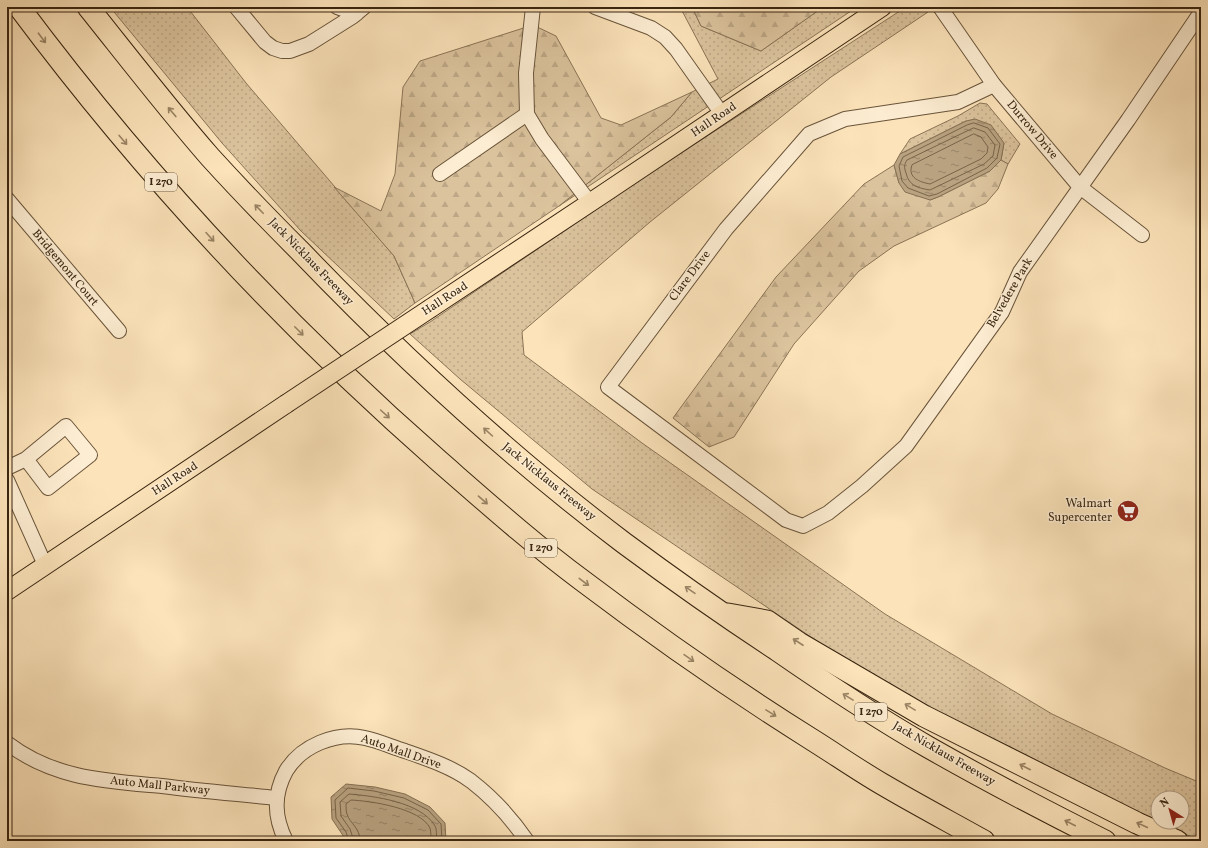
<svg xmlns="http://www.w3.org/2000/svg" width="1208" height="848" viewBox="0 0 1208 848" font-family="Vollkorn,serif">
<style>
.grass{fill:url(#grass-dots);stroke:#8a7456}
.forest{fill:url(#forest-firs);stroke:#8a7456}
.water{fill:url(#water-ripples);stroke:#857053}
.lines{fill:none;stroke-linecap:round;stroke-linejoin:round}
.shore{stroke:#786448;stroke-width:1}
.minor-casing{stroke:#69543a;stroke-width:16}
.major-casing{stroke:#382510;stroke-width:20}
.highway-casing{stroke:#382510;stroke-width:23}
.minor{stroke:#fdedd2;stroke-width:14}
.major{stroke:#fce3ba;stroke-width:18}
.highway{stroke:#fce3ba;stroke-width:21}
.major-bridge-casing{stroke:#382510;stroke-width:20;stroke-linecap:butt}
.major-bridge{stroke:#fce3ba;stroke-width:18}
.oneway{stroke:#9a8465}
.labels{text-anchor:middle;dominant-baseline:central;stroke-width:3;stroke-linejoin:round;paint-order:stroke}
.shield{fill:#fdedd2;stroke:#73614a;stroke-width:1}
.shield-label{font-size:11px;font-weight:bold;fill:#382510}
.street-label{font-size:12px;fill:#382510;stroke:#fdedd2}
.poi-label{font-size:12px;fill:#382510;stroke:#fdedd2;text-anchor:end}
</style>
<defs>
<pattern id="grass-dots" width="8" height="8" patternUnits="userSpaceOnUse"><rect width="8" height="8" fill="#dbc39d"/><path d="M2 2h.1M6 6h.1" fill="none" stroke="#bda786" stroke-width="1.8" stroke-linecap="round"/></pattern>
<pattern id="forest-firs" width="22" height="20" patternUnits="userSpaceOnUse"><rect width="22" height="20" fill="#dbc39d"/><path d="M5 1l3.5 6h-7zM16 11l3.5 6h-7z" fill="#bda786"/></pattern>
<pattern id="water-ripples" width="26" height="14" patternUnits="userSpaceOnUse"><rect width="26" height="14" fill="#b9a280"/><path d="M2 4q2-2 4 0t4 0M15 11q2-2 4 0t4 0" fill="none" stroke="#978467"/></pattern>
</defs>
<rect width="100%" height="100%" fill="#fce3ba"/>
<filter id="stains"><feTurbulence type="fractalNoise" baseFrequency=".005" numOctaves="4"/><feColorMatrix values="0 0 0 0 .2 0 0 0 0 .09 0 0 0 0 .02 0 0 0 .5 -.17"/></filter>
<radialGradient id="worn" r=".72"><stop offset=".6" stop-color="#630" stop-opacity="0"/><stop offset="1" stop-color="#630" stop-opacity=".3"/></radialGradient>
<g class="grass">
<polygon points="110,7 187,7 246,83 394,256 415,303 394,319 301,231 222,143"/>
<polygon points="680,7 692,7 701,26 761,51 823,7 857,7 559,206 671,117 692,92 718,79"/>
<polygon points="906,7 924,7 928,12 831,77 650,222 522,332 524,355 642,443 885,614 1052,714 1165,768 1201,783 1201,841 1158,822 1182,822 1182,798 1158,798 1158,822 876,681 592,489 460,379 410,334 430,322 644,177"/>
<polygon points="980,103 987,104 1020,144 1008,164 1001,160 1004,143 966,121 900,154 910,139 958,116"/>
</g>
<g class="forest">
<polygon points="692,7 817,7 819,10 761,51 701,26"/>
<polygon points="533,25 556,36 601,118 621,125 692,92 671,117 559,206 415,303 394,256 334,187 381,211 395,174 403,87 420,61"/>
<polygon points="1001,160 1008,164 998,189 986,203 894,246 859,271 794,344 734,437 709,447 673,418 776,277 864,184 894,165 899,183 930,200 938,197 990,171"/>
</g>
<g class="water">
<polygon points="975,119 991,125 1004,143 1001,160 990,171 938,197 930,200 905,192 899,183 894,165 900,154 966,121"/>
<polygon points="346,784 375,787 405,794 430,807 445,823 446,841 346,841 342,834 332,819 331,797"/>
</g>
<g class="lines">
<g class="shore">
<polygon points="974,123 988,128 1000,144 997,158 987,168 937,194 929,196 908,188 902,181 899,166 903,157 967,125"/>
<path d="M974 128 985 132 995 145 993 156 984 164 930 190C918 188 909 186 906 173 904 167 904 165 907 160L969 130Z"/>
<path d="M974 134 981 137 988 147 987 153 981 159 930 184C920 182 907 178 912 165Z"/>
<polyline points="349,841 346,832 336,818 335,800 348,788 374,791 404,798 428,810 441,824 442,841"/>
<path d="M354 841 350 829 341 816 340 802 349 794C374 796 421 802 435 826 437 829 436 836 437 841"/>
<path d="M360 841C360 827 350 824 347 814 346 812 346 807 346 804L351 800C371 801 420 808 430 828 431 832 431 837 431 841"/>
</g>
<g class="minor-casing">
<g id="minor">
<polyline points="236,7 265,42 273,48 282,51 290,51 309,44 352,17 364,7"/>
<polyline points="337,7 356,14"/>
<polyline points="595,7 651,28 665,37 676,49 722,114"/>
<polyline points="940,7 994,85 1080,187 1142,235"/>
<polyline points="994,85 958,102 845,119 809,134 726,229 608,387 786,520 803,526 828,513 862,486 906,446 1002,312 1020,272 1128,120 1201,12"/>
<polyline points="527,114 542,139 590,203"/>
<polyline points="440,174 527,114 526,73 533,7"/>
<polyline points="7,199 119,331"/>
<polyline points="7,468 26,459 66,426 90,455 48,488 26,459"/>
<polyline points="7,480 45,565"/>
<path d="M7 743C54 779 106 781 162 786 200 791 239 794 277 798"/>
<path d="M286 841C274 817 273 795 286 771 301 746 336 731 365 738 379 741 392 747 405 751 428 759 452 767 471 781 493 798 512 819 527 841"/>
</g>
</g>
<g class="major-casing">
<g id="major">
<polyline points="431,308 606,192 882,7"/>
<polyline points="7,591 286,404"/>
</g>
</g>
<g class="highway-casing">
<g id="highway">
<path d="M19 7C143 173 284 325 439 461 486 502 533 544 583 581 657 637 733 690 811 739 835 754 858 770 882 784 916 804 950 822 984 841"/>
<path d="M88 7C128 57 168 109 210 157 240 190 271 222 302 253 402 357 509 456 624 543 674 580 725 616 777 650 826 684 876 717 928 747 986 780 1045 811 1105 841"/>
<polyline points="728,614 767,621 799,643 924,716 1137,823 1177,841"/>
</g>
</g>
<use href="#minor" class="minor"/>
<use href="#major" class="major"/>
<use href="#highway" class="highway"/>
<g class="major-bridge-casing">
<polyline id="major-bridge" points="286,404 431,308"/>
</g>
<use href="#major-bridge" class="major-bridge"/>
</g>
<defs><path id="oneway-shaft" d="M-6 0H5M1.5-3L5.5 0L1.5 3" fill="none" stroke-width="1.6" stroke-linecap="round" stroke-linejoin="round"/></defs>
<g class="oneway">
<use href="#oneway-shaft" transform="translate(42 38) rotate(53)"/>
<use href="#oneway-shaft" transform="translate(172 112) rotate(-130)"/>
<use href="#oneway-shaft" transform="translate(123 140) rotate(50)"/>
<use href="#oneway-shaft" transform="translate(259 209) rotate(-134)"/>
<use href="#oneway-shaft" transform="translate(210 237) rotate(48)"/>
<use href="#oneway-shaft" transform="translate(299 331) rotate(45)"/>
<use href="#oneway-shaft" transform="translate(385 414) rotate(42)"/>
<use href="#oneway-shaft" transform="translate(488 432) rotate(-138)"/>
<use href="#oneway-shaft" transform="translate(483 500) rotate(41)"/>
<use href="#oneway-shaft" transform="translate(584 582) rotate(37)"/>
<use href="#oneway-shaft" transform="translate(690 590) rotate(-145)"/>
<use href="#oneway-shaft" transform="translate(798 642) rotate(-147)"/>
<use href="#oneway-shaft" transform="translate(689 658) rotate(35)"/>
<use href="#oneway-shaft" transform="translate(848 697) rotate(-148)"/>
<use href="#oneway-shaft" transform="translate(910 707) rotate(-149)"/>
<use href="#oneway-shaft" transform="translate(771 713) rotate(32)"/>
<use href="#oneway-shaft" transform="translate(1025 767) rotate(-153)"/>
<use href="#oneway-shaft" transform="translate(1070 823) rotate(-153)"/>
<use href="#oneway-shaft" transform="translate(1142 825) rotate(-155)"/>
</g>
<defs>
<g id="supermarket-disc" transform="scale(1.15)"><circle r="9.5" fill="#8f2418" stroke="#fdedd2"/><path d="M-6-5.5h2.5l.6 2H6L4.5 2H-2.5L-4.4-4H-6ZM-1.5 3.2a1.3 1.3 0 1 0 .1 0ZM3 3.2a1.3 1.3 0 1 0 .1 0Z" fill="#fff"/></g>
</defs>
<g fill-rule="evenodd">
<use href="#supermarket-disc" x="1128" y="511"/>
</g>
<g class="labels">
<g class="shield">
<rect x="145" y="173" width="32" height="18" rx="3"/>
<rect x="525" y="539" width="32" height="18" rx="3"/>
<rect x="855" y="703" width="32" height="18" rx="3"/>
</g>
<g class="shield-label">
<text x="161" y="182">I 270</text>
<text x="541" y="548">I 270</text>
<text x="871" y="712">I 270</text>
</g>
<g class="street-label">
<text transform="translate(714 120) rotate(-34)">Hall Road</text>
<text transform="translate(1032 130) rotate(50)">Durrow Drive</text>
<text transform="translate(311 262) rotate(46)">Jack Nicklaus Freeway</text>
<text transform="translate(65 268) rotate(50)">Bridgemont Court</text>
<text transform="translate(690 276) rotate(-53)">Clare Drive</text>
<text transform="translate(1010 293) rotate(-60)">Belvedere Park</text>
<text transform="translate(445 299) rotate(-33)">Hall Road</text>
<text transform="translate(175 479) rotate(-33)">Hall Road</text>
<text transform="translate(549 482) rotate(39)">Jack Nicklaus Freeway</text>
<text transform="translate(401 752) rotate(19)">Auto Mall Drive</text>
<text transform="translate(944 754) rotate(30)">Jack Nicklaus Freeway</text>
<text transform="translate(160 786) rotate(6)">Auto Mall Parkway</text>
</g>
<g class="poi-label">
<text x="1112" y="504">Walmart<tspan x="1112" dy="14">Supercenter</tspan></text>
</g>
</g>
<rect width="1208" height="848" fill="none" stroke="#fce3ba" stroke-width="24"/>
<rect x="8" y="8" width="1192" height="832" fill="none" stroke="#382510" stroke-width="2"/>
<rect x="12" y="12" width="1184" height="824" fill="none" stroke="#382510"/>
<g transform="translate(1170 810) rotate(323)"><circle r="19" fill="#fdedd2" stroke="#ae9d84"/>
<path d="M0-3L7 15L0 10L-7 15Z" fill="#8f2418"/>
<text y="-6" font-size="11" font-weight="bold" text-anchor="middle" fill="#382510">N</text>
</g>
<rect width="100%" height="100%" filter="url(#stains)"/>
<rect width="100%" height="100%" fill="url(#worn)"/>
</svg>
